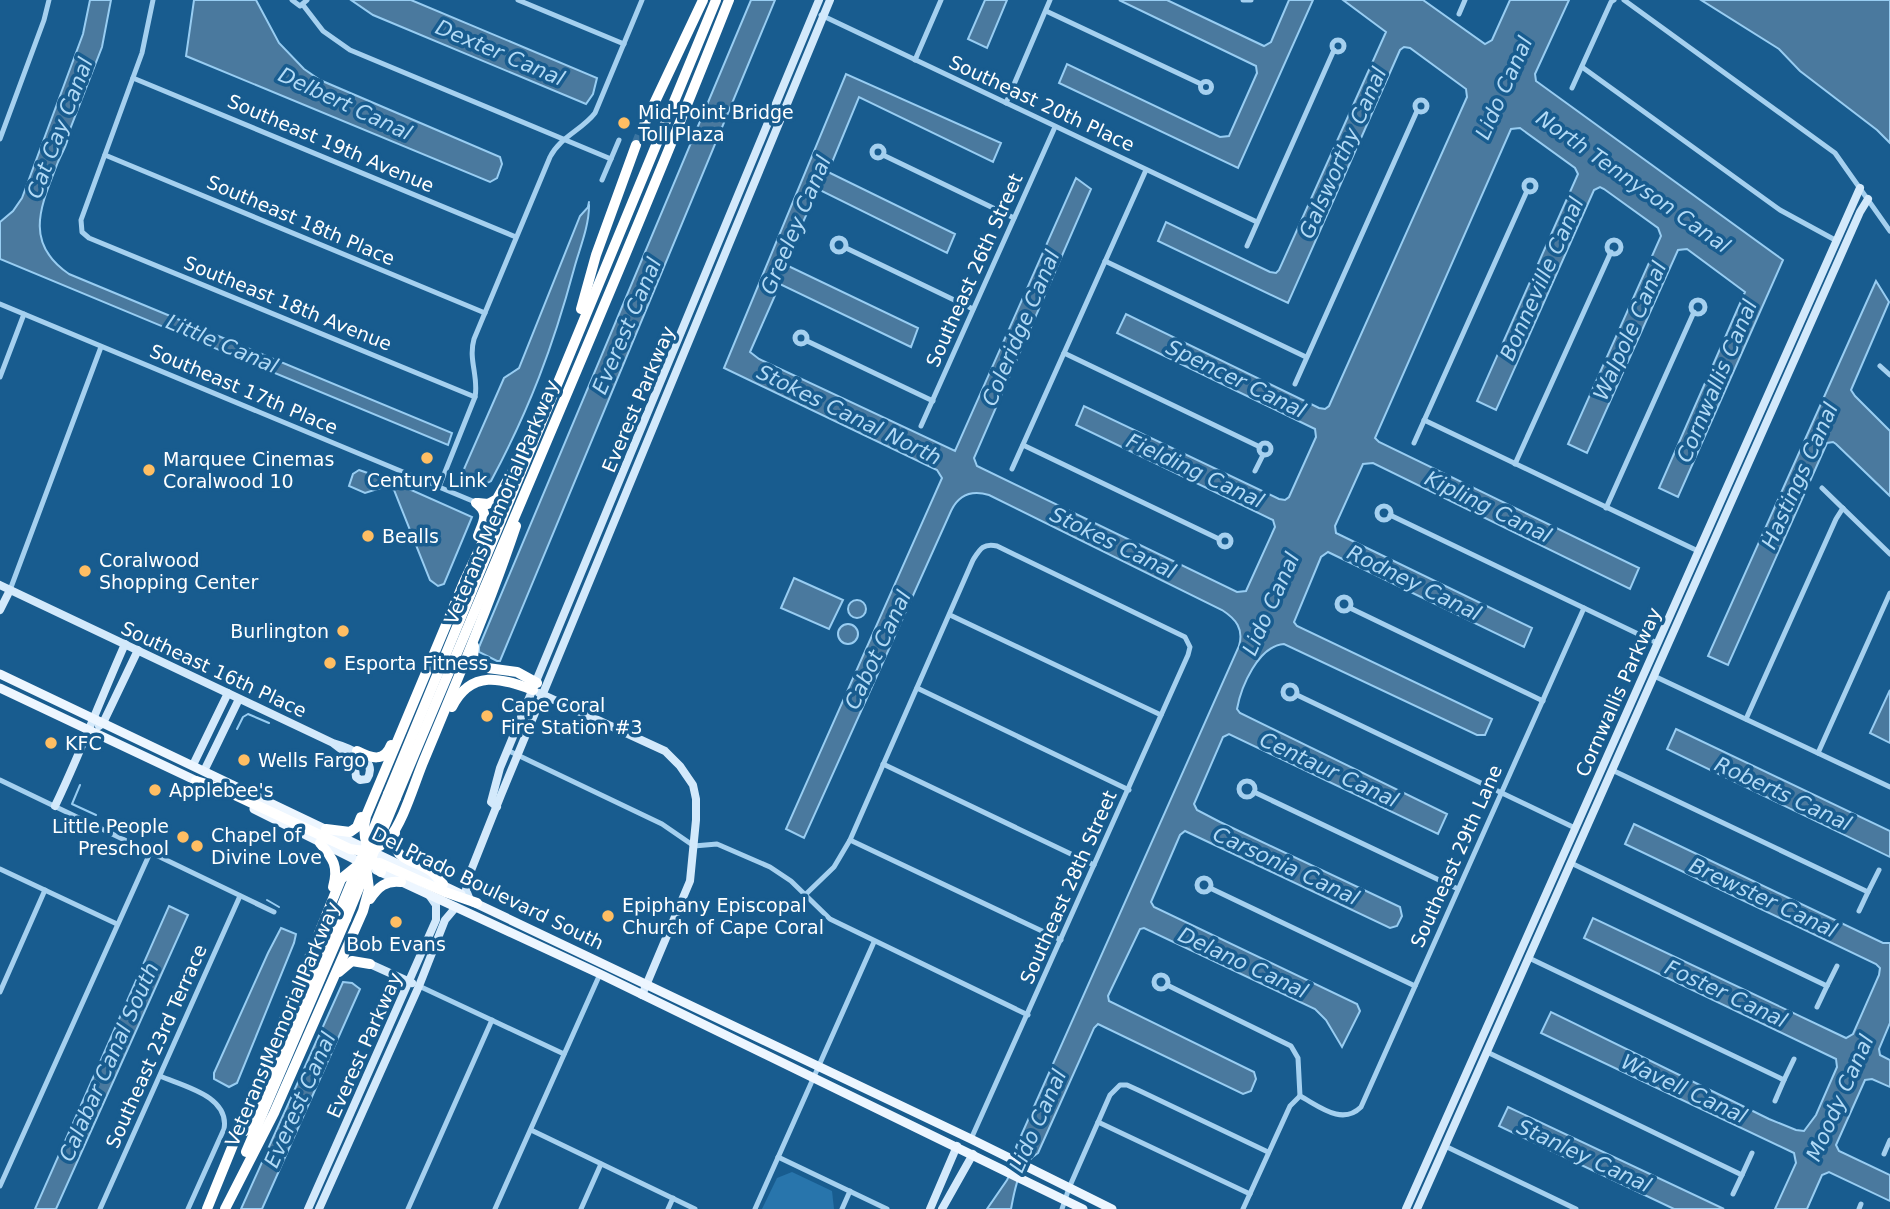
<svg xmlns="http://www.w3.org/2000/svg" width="1890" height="1209" viewBox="0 0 1890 1209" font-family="'DejaVu Sans',sans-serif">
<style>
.green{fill:#2875ac}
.water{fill:#4a799e;stroke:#98cdf2;stroke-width:2}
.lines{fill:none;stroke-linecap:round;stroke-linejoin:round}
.stream{stroke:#98cdf2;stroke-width:2}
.highway-tunnel{stroke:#3b74a0;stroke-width:10;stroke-dasharray:10 5;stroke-linecap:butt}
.street{stroke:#a5d0ef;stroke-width:5}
.secondary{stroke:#d3e9fb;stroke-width:8}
.primary{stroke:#edf6ff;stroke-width:9}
.highway{stroke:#fff;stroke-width:10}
.highway-bridge{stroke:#fff;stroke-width:10}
.poi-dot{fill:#ffbe63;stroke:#185c8f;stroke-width:2.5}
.labels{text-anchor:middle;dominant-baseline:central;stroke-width:7;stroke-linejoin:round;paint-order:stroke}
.street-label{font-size:19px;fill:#fff;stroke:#185c8f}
.poi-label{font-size:19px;fill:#fff;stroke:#185c8f;text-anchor:start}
.water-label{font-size:21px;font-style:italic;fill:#b1daf6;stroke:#185c8f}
</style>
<rect width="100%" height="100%" fill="#185c8f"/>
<polygon class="green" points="792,1172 832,1191 834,1209 762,1209 777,1178"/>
<g class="water">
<path d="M90 0H111L102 47 69 132C68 145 63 150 58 162 42 204 22 242 69 274L452 433 448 445 0 259V222L13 211 22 198 83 34Z"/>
<polygon points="194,0 256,0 279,43 304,69 320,80 500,157 502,164 497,178 490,182 186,56"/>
<polygon points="351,0 411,0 597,78 593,94 586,104 373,15"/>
<polygon points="751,0 775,0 500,661 497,661 479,652 479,647"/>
<polygon points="985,0 1007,0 987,48 968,39"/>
<polygon points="1119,0 1167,0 1264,46 1271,42 1289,0 1313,0 1238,168 1059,83 1067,64 1220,137 1229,136 1257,73 1256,66"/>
<path d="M1343 0H1423L1485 44 1492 40 1510 0H1569L1535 74 1536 81 1783 260 1678 497 1659 488 1745 292 1687 249 1678 250 1587 453 1568 444 1661 236 1658 228 1604 189 1600 187 1594 190 1496 410 1477 401 1578 174 1575 168 1520 128 1511 129 1375 438 1379 442 1639 568 1630 589 1373 463 1363 464 1335 526 1336 533 1532 628 1524 647 1328 552 1321 557 1294 622 1297 626 1492 719 1485 735H1477L1284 644C1258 646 1241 687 1237 709L1240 713 1447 814 1438 834 1229 734 1223 737 1194 804 1197 810 1220 822 1400 907 1402 916 1397 926 1390 928 1185 831 1180 835 1151 902 1154 907 1357 1004 1360 1011 1342 1047 1326 1020 1315 1009 1144 928 1140 929 1108 996 1109 1001 1254 1072 1256 1079 1251 1091 1243 1094 1098 1024 1094 1028 1038 1153C1018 1166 1015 1188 1011 1209H987L1007 1180 1019 1157 1016 1147 1239 646C1244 629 1236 619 1222 610L989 495C972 490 959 494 951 511L804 838 786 829 942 478 937 470 724 368 846 74 1001 143 993 162 859 97 828 172 955 234 947 253 818 189 784 264 918 328 911 347 780 284 750 352 759 359 955 451 1076 178 1091 189 974 458 977 466 1237 592 1246 591 1275 527 1273 520 1076 425 1084 406 1279 499 1285 500 1289 497 1316 437 1315 429 1117 333 1126 314 1319 408 1325 409 1329 406 1467 97 1466 89 1410 48 1404 47 1400 50 1288 303 1158 241 1166 222 1270 272 1276 273 1279 270 1386 32Z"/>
<polygon points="1701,0 1890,0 1890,143 1877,130 1800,71 1779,49"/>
<path d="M589 206C589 227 579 250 574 269 553 347 529 410 491 481L484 485 472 481 466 476 464 469 504 378 519 368 580 216Z"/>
<polygon points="1876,281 1889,302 1851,390 1855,396 1890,431 1890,496 1836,444 1833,442 1827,443 1728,665 1708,656"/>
<polygon points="359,470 391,481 472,517 444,584 438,586 430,580 394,490 387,486 365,493 349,486 353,474"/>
<polygon points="794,578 843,600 829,629 781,608"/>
<circle cx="857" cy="609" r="9"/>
<circle cx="848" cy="634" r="10"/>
<polygon points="1890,690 1890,743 1870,733"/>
<polygon points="1676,729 1890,831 1890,857 1667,749"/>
<polygon points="1634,824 1883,943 1890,943 1890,1023 1879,1049 1880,1055 1890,1060 1890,1087 1872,1079 1865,1080 1836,1145 1839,1151 1890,1175 1890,1201 1829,1172 1822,1175 1807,1209 1775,1209 1796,1163 1794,1153 1541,1033 1551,1012 1769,1119 1796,1130 1804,1131 1816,1115 1837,1067 1836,1059 1584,938 1593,918 1846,1038 1853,1034 1879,975 1880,968 1876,964 1625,844"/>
<polygon points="169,906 188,915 56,1209 35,1209"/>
<polygon points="281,928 296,934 294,943 237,1083 229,1087 214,1079 214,1073 268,953"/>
<polygon points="343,982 352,983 360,989 262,1209 241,1209"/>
<polygon points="1508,1107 1724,1209 1674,1209 1499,1126"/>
</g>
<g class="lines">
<g class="stream">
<polyline points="588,207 589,202"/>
<polyline points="237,729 243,717 248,714 269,723"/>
<polyline points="80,785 72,804 96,815"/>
<polyline points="267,900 279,907"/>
</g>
<polyline class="highway-tunnel" points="636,145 644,125"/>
<g class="street">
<polyline points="153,0 142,53 81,220 82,232 89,238 475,397"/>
<polyline points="292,0 300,6 307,0"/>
<polyline points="518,0 624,44"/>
<polyline points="1243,0 1251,0"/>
<polyline points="1624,0 1835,153 1890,231"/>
<polyline points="303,5 323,31 350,50 611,159"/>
<polyline points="1046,11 1201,84"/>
<polyline points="1459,14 1465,0"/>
<polyline points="821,15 1257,222"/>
<circle cx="1338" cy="46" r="6"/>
<polyline points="915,60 941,0"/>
<polyline points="1582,67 1780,210 1837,241"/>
<polyline points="133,78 516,237"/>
<circle cx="1206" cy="87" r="5.5"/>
<polyline points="1572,88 1611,2 1614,0"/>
<circle cx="1421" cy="106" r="6"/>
<polyline points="1006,103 1050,0"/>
<polyline points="0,139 44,20 49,0"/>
<circle cx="878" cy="152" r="6"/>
<polyline points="105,155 485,313"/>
<polyline points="883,155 1014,218"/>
<circle cx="1530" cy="186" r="6"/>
<polyline points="602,180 619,140"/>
<circle cx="839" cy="245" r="7"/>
<circle cx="1614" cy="247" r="7"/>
<polyline points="1247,246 1334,50"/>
<polyline points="846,248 973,309"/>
<polyline points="1105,261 1306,357"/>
<circle cx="1698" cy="307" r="7"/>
<polyline points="0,304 475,502"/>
<circle cx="801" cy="338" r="6"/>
<polyline points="807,341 933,401"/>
<polyline points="1064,353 1260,447"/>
<polyline points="1880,366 1890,375"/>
<polyline points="0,377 24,314"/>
<polyline points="1295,384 1417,111"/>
<polyline points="1424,420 1698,551"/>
<polyline points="921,426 1055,127"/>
<circle cx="1265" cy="449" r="6"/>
<polyline points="1414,443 1527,191"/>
<polyline points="1023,445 1219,539"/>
<polyline points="1515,464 1611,252"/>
<polyline points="1012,469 1146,170"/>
<polyline points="1255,471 1263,455"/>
<path d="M439 487 475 397C479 377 468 360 474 339L550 157C560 137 582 130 595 113L642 0"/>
<polyline points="1822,488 1890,554"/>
<circle cx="1384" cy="513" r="7"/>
<polyline points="1606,508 1694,312"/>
<polyline points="1390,515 1657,643"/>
<circle cx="1225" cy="541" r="6"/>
<polyline points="10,590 101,347"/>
<circle cx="1344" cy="604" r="7"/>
<polyline points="1350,608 1543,701"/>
<polyline points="950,615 1161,715"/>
<polyline points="1654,676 1890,787"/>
<circle cx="1290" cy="692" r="7"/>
<polyline points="917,688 1129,790"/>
<polyline points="1297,695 1575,828"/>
<polyline points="1746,719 1836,519 1843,508"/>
<polyline points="507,750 662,824 694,846 717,844 770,867 791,881 830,919 1028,1015"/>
<polyline points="1818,753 1890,593"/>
<polyline points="883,764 1094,865"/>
<polyline points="1612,770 1868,892 1879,870"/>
<polyline points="0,780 274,912"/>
<circle cx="1247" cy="789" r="8"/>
<polyline points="1254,792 1458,889"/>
<polyline points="850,840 1061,940"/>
<polyline points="1571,863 1827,986 1817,1007"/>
<polyline points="0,869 117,924"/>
<circle cx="1204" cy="885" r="7"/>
<polyline points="1210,888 1415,986"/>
<path d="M805 895 834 867 850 840 973 560C980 549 983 543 997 546L1185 637 1190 647 1188 655 971 1139"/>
<polyline points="1859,911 1868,892"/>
<polyline points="1529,958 1784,1080 1775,1101"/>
<circle cx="1161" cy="982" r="7"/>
<polyline points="1167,985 1291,1046 1298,1058 1300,1096"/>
<polyline points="419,986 564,1054"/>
<polyline points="1827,986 1837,966"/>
<polyline points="0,992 45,890"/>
<polyline points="1487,1052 1742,1175 1733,1194"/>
<path d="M160 1076C183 1086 230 1096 224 1129L188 1209"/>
<polyline points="1784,1080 1794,1059"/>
<path d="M1300 1096C1319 1106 1342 1126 1361 1107L1584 608"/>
<polyline points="1098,1122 1250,1194"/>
<polyline points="531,1130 695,1209"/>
<polyline points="1445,1146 1576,1209"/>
<polyline points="1884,1154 1890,1140"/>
<polyline points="778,1157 887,1209"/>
<polyline points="1742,1175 1752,1153"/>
<polyline points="0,1186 150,853"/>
<polyline points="100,1209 240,896"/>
<polyline points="408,1209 492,1020"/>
<polyline points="495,1209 600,974"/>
<polyline points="581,1209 601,1164"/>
<polyline points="668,1209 673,1198"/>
<polyline points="755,1209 874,942"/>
<polyline points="842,1209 850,1191"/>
<polyline points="1062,1209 1069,1188 1110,1095 1120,1085 1127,1085 1138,1090 1268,1152"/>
<polyline points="1243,1209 1290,1106 1300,1096"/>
<polyline points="1859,1209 1861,1204"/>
</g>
<g class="secondary">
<path d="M0 585 333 743 354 759 356 777 360 780 367 779C380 759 347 747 333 743"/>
<polyline points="0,610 10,590"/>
<polyline points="539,693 665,751 680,766 693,785 696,799 696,820 690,881 642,995"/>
<polyline points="99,726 103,723 138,650"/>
<polyline points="193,765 228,693"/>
<polyline points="204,771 239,699"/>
<path d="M55 806C81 752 101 698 125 644"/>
<polyline points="497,807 491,802 500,768 819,0"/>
<polyline points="470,900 466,890 468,878 501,795 830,0"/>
<polyline points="370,964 412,983"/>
<polyline points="308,1209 436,920 436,905 429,895"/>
<polyline points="319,1209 419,986 445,920 456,907"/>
<polyline points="930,1209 957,1146"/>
<polyline points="942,1209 973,1154"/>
<polyline points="1406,1209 1860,188"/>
<polyline points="1417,1209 1860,212 1868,199"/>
</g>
<g class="primary">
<polyline points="0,674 461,894"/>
<polyline points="0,688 201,783"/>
<polyline points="254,809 364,864"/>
<polyline points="376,870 600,974 1083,1209"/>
<polyline points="473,902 971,1139 1112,1209"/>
</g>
<g class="highway">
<polyline points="644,125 703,0"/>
<polyline points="581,309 596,255 636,145"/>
<path d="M476 503C490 513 483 522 478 536"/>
<polyline points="478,503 488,504 497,499 525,449"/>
<polyline points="474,646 473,658 480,667 517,672 537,683"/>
<path d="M452 707C471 669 502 678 533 690"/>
<path d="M357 751C371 758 384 763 391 745"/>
<path d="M196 781 222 789 350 849C365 852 378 851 389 838 403 823 415 781 424 760 456 683 489 606 516 526"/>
<polyline points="388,794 716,0"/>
<path d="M396 798C507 532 623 268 729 0"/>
<polyline points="326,829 350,832 357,827 361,817"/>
<path d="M395 832C391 862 412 858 431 871 435 874 439 880 443 884"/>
<path d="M320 843C333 859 339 866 333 887"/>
<path d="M381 872C368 856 361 836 366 816L464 582 504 497"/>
<path d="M370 899C378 887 386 880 401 882"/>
<polyline points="339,972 352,961 370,964"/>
<polyline points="245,1131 338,915"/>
<polyline points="246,1152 346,919"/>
<polyline points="207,1209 341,879 357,866 380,863 445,892 477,903"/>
<polyline points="225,1209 274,1113 363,911 369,889 366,866"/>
</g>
<g class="highway-bridge">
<polyline points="338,915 388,794"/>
<polyline points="346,919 396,798"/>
</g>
</g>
<g class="poi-dot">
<circle cx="624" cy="123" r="7"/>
<circle cx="427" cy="458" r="7"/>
<circle cx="149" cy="470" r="7"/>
<circle cx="368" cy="536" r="7"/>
<circle cx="85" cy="571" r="7"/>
<circle cx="343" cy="631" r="7"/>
<circle cx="330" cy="663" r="7"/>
<circle cx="487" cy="716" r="7"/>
<circle cx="51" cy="743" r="7"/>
<circle cx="244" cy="760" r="7"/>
<circle cx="155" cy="790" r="7"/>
<circle cx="183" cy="837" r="7"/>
<circle cx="197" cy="846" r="7"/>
<circle cx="608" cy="916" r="7"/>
<circle cx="396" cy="922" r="7"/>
</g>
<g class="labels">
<g class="street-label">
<text transform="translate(1042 103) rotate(25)">Southeast 20th Place</text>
<text transform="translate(331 143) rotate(23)">Southeast 19th Avenue</text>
<text transform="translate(301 220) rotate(23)">Southeast 18th Place</text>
<text transform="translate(974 270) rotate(-66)">Southeast 26th Street</text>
<text transform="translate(288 303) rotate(22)">Southeast 18th Avenue</text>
<text transform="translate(244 389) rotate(23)">Southeast 17th Place</text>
<text transform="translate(638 399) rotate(-67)">Everest Parkway</text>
<text transform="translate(501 502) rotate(-67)">Veterans Memorial Parkway</text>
<text transform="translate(214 669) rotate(25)">Southeast 16th Place</text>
<text transform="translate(1618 692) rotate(-66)">Cornwallis Parkway</text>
<text transform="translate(1456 856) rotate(-66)">Southeast 29th Lane</text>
<text transform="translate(1068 887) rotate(-66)">Southeast 28th Street</text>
<text transform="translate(488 888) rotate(26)">Del Prado Boulevard South</text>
<text transform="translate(282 1024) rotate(-67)">Veterans Memorial Parkway</text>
<text transform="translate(364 1045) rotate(-66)">Everest Parkway</text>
<text transform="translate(156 1046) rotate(-66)">Southeast 23rd Terrace</text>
</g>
<g class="poi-label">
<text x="638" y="112">Mid-Point Bridge<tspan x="638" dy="22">Toll Plaza</tspan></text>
<text x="163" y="459">Marquee Cinemas<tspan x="163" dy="22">Coralwood 10</tspan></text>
<text x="427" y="480" text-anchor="middle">Century Link</text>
<text x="382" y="536">Bealls</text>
<text x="99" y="560">Coralwood<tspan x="99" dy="22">Shopping Center</tspan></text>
<text x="329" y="631" text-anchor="end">Burlington</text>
<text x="344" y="663">Esporta Fitness</text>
<text x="501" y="705">Cape Coral<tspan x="501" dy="22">Fire Station #3</tspan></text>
<text x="65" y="743">KFC</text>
<text x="258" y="760">Wells Fargo</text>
<text x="169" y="790">Applebee's</text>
<text x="169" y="826" text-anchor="end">Little People<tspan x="169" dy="22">Preschool</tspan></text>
<text x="211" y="835">Chapel of<tspan x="211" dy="22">Divine Love</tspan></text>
<text x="622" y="905">Epiphany Episcopal<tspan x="622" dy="22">Church of Cape Coral</tspan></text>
<text x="396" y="944" text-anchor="middle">Bob Evans</text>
</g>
<g class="water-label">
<text transform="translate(500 53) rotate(23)">Dexter Canal</text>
<text transform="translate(1504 88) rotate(-66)">Lido Canal</text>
<text transform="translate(345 104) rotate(25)">Delbert Canal</text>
<text transform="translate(60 128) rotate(-69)">Cat Cay Canal</text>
<text transform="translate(1343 153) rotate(-66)">Galsworthy Canal</text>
<text transform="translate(1633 182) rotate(35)">North Tennyson Canal</text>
<text transform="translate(796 225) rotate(-67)">Greeley Canal</text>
<text transform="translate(1542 279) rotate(-66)">Bonneville Canal</text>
<text transform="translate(627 326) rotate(-67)">Everest Canal</text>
<text transform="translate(1021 328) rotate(-67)">Coleridge Canal</text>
<text transform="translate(1630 331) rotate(-66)">Walpole Canal</text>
<text transform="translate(222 344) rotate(23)">Little Canal</text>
<text transform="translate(1236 379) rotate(26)">Spencer Canal</text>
<text transform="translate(1717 381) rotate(-67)">Cornwallis Canal</text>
<text transform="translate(849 415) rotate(26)">Stokes Canal North</text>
<text transform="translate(1195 471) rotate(25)">Fielding Canal</text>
<text transform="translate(1800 476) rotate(-66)">Hastings Canal</text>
<text transform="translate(1488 507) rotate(26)">Kipling Canal</text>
<text transform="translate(1113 543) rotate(26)">Stokes Canal</text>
<text transform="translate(1414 583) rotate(26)">Rodney Canal</text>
<text transform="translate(1271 604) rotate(-66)">Lido Canal</text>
<text transform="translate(878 650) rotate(-65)">Cabot Canal</text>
<text transform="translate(1329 770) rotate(25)">Centaur Canal</text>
<text transform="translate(1783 794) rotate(25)">Roberts Canal</text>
<text transform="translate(1286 866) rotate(25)">Carsonia Canal</text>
<text transform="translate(1763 898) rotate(25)">Brewster Canal</text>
<text transform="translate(1243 963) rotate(25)">Delano Canal</text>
<text transform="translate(1726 994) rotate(25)">Foster Canal</text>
<text transform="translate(109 1062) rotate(-66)">Calabar Canal South</text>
<text transform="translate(1684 1089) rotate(25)">Wavell Canal</text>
<text transform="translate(1840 1098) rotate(-66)">Moody Canal</text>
<text transform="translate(300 1100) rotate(-66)">Everest Canal</text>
<text transform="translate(1038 1121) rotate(-66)">Lido Canal</text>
<text transform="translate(1584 1156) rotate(25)">Stanley Canal</text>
</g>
</g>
</svg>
